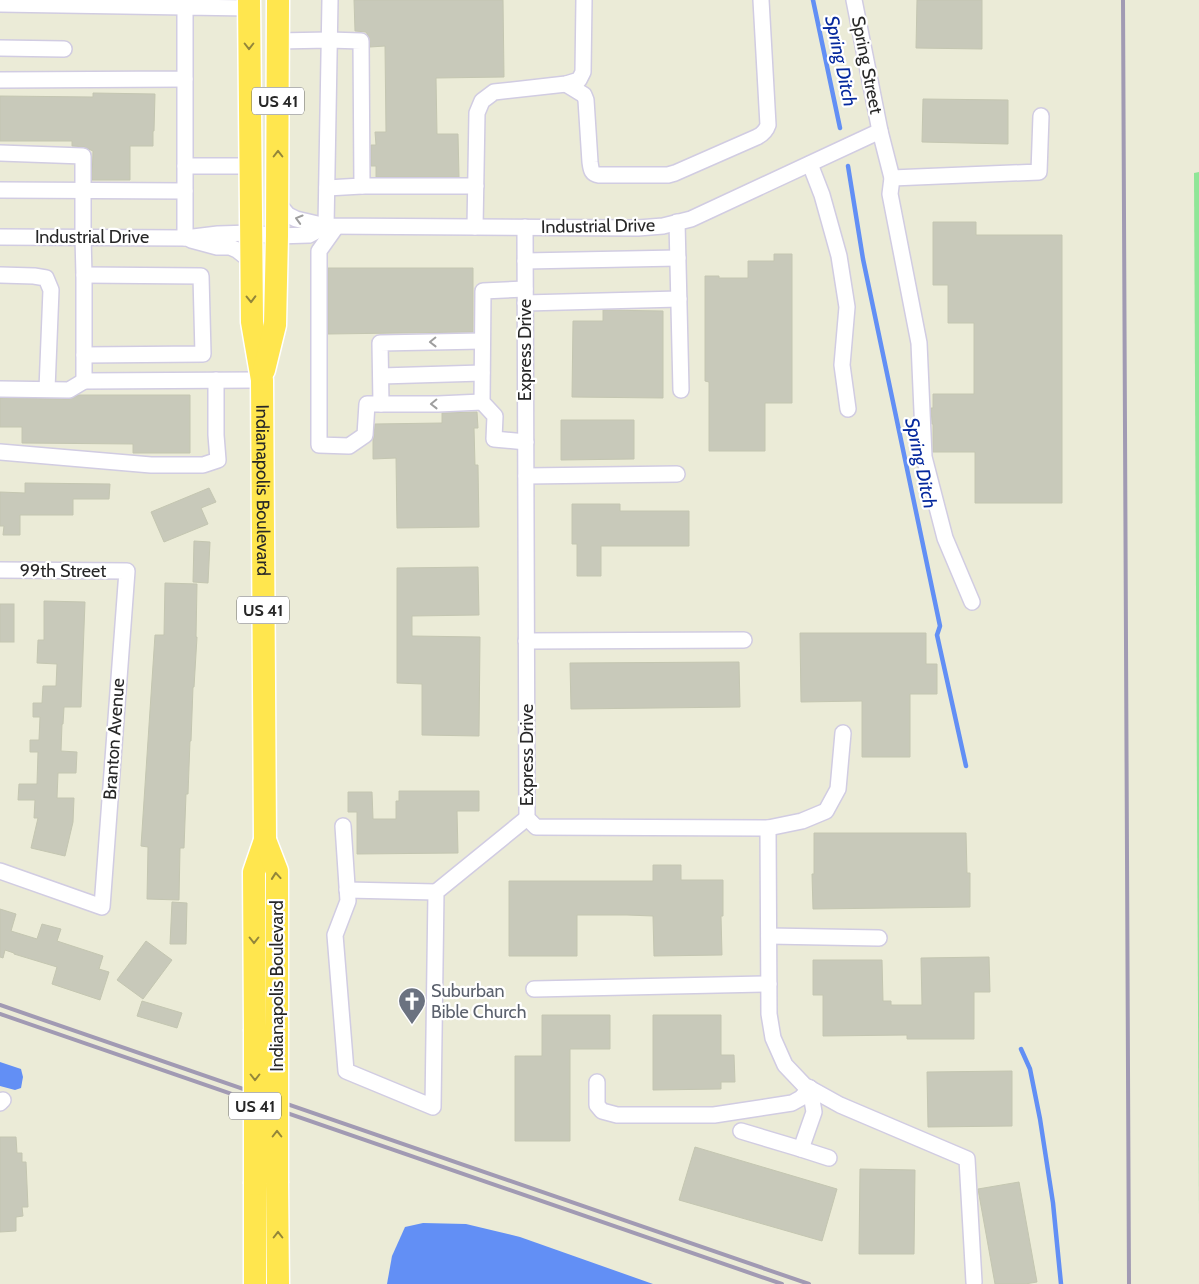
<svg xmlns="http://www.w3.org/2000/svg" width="1199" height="1284" viewBox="0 0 1199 1284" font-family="Cabin,sans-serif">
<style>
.green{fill:#8fe697}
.water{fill:#628ff5}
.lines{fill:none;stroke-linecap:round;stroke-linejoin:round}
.stream{stroke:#628ff5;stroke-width:4.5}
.building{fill:#c8c9ba;stroke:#c4c6b1}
.minor-casing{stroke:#d1cce2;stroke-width:18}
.highway-casing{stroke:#fff;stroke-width:25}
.minor{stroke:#fff;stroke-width:15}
.highway{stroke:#ffe64e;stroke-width:22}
.rail{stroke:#a19ab3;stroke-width:4}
.highway-bridge-casing{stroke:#fff;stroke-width:25;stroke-linecap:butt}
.highway-bridge{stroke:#ffe64e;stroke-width:22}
.oneway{stroke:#93863a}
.oneway2{stroke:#9e9e9e}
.labels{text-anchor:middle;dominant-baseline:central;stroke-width:4.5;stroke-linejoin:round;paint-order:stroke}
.shield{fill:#fff;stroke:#686868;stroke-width:1}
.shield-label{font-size:16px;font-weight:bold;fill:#272727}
.street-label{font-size:18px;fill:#272727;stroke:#fff}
.worship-label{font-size:18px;fill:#5b616d;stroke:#fff;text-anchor:start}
.water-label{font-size:19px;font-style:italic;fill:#05289d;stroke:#fff}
</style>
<rect width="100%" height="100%" fill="#ebebd7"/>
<polygon class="green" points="1199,172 1199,1217 1194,173"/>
<g class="water">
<polygon points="0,1062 21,1069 23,1077 21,1088 15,1090 0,1086"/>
<polygon points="423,1223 466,1224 520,1237 653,1284 387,1284 392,1256 405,1227"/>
</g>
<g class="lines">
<g class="stream">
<polyline points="813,0 840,128"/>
<polyline points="848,166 863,259 940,626 937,635 966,766"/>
<polyline points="1021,1049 1030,1069 1040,1119 1053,1203 1061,1284"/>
</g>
</g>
<g class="building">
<polygon points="354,0 503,0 504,77 436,78 437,134 458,134 459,177 376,177 376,166 371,166 371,145 376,145 375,132 386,132 385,46 370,47 369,37 366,32 355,31"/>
<polygon points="917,0 982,0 982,49 916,48"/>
<polygon points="93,93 155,94 154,131 153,131 153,146 130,146 130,180 92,180 93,151 84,147 72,146 72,141 0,141 0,96 93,97"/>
<polygon points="923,99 1008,100 1008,144 922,142"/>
<polygon points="933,222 976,222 976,235 1062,235 1062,503 975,503 975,452 933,452 933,424 932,424 931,408 933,408 933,394 974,394 974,323 948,323 948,285 933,285"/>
<polygon points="774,254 792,254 792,403 765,403 765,451 709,451 709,382 705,381 705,276 719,276 719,278 748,278 748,261 774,261"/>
<polygon points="328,268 473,268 473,332 328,334"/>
<polygon points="603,310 663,311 663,398 572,397 573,321 603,321"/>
<polygon points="79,395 190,395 190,453 133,453 133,444 22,443 22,427 0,427 0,398 69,399"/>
<polygon points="477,412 478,428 474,428 475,465 478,465 479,527 397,528 396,458 373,459 373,440 374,436 375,424 442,423 442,413"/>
<polygon points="561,420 634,420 634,459 561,460"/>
<polygon points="25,483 110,484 109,499 73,499 73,515 20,515 20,535 3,535 4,526 0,526 0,492 25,493"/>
<polygon points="209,488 216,502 201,508 208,524 164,542 151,512"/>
<polygon points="572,504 620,504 620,511 689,511 689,546 601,546 601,576 577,576 577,544 572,544"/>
<polygon points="194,541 210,542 208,583 193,582"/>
<polygon points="478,567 479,615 412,616 412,636 480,637 479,736 422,735 422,684 397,683 397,568"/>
<polygon points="165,583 197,584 196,637 197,637 194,687 193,687 191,741 190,741 188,794 186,794 184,848 180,848 179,900 147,899 148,847 141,846 155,635 164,635"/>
<polygon points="44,601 85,602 81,707 64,707 63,724 62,724 61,751 77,752 76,773 58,773 57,798 74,798 73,822 65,856 31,848 38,818 34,818 35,800 18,800 19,784 37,784 38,752 30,752 30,740 39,740 40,717 33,717 33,703 42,703 43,686 56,686 57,664 37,663 38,640 44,640"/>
<rect x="0" y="604" width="14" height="38"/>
<polygon points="800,633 926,633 926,664 937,664 937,694 910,694 910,757 862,757 862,701 801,702"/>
<polygon points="739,662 740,707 571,709 570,663"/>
<polygon points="399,791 479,791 479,811 457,811 458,853 357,854 357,812 348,812 348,792 372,792 373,819 396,819 396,801 399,801"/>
<polygon points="814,833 966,833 967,873 970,873 970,907 813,909 812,874 814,874"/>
<polygon points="653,865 681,865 681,880 723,880 723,916 721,916 722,955 654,956 653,916 627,915 577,915 577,956 509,956 509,881 653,881"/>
<polygon points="172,902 187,903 186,944 170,944"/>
<polygon points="0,909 16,914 11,931 37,939 42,924 61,929 57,941 103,956 99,969 109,972 100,1000 52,984 57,967 14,954 14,953 5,950 3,958 0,957"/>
<polygon points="146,941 172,960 143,999 117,980"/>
<polygon points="989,957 990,992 974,992 974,1039 907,1039 907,1035 823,1036 823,995 813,995 813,960 882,960 883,1001 891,1001 891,1005 922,1005 921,958"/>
<polygon points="142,1001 182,1013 177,1028 137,1016"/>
<polygon points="542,1015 610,1015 610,1049 570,1049 570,1141 515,1141 515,1056 542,1056"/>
<polygon points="653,1015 721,1015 721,1055 734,1055 735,1082 721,1082 721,1089 653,1090"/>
<polygon points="1012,1071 1012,1126 928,1127 927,1072"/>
<polygon points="0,1137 16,1137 17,1153 22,1153 22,1162 26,1162 28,1207 22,1207 23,1216 16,1217 16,1231 0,1232"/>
<polygon points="695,1147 837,1189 822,1241 679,1200"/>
<polygon points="860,1169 915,1170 914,1254 859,1254"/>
<polygon points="1019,1182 1037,1282 1025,1284 995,1284 978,1189"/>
</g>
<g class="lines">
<g class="minor-casing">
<g id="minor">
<polyline points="854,0 880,131 892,178 890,194 919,343 924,457 945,538 972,602"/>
<polyline points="0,4 185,7"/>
<polyline points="278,41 329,40 361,41 362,186 327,188"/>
<polyline points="0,48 64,49"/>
<polyline points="185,79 185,238"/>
<polyline points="0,80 185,79 185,7 249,8"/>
<path d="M566 84 584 95 586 100 590 162C591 169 591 174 599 175H668L675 173 757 137C763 134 766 131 768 125L761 0"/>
<polyline points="0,153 83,156 83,237 84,275 84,381 262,380"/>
<polyline points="810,164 822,195 839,256 847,307 842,365 848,409"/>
<polyline points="185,166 250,166"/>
<polyline points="892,178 1039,172 1041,116"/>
<polyline points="362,186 476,186"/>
<polyline points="0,190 185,191"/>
<polyline points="277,202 288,215 296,219 326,226 638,228 663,226 691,219 880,131"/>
<polyline points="677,222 681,390"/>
<polyline points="326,226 330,0"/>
<polyline points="336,227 319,251 319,445 349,446 365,435 367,404 381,404 380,343 482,341"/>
<polyline points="475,227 477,113 482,101 494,92 566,84 579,80 583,72 584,0"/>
<polyline points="525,227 527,818 536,827 768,828 769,1014 773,1038 785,1065 804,1085 840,1105 967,1159 974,1282"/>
<polyline points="0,237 185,238 218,234 251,233 277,236 309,235 326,226"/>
<polyline points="191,240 217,247 230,247 237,250 251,261"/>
<polyline points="525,261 678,258"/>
<polyline points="0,275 34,276 46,278 51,290 47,389"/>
<polyline points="84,275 201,276 203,354 84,355"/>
<polyline points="525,289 483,291 482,402 495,416 494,439 526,442"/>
<polyline points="525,303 679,299"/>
<polyline points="381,376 482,373"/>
<polyline points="0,389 69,390 84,381"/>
<polyline points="381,404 438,404 482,402"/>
<polyline points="0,452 151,465 203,465 218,460 216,435 216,380"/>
<polyline points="526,476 677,474"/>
<polyline points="0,570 127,571 102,907 0,871"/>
<polyline points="526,641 744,640"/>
<polyline points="343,826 348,901 335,935 346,1071 433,1107 436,892 527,818"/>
<polyline points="768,828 802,821 826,811 838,789 843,733"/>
<polyline points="347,890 436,892"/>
<polyline points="769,936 879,938"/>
<polyline points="534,989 769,984"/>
<polyline points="597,1082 597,1105 602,1111 617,1115 714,1115 792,1103 801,1098 810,1088"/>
<polyline points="0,1103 3,1100"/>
<polyline points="741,1131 801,1149 814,1112 810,1088"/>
<polyline points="801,1149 829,1158"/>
</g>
</g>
<g class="highway-casing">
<g id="highway">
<path id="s1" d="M249 0 252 322 262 380 265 840 254 872 255 1029"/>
<polyline points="264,370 275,325 277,236 278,0"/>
<polyline points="265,840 277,871 277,1029"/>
<polyline points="277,1183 278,1284"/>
<polyline points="255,1184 255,1284"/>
</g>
</g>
<use href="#minor" class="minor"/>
<use href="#highway" class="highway"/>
<g class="rail">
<polyline points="1123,0 1129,1284"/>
<polyline points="0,1005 809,1284"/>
<polyline points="0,1014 782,1284"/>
</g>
<g class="highway-bridge-casing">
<g id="highway-bridge">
<polyline points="255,1029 255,1184"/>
<polyline points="277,1029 277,1183"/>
</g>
</g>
<use href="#highway-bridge" class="highway-bridge"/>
</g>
<defs><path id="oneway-chevron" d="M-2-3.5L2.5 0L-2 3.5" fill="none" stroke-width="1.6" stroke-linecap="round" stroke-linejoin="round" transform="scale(1.25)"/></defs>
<g class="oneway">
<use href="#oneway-chevron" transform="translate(249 46) rotate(90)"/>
<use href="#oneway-chevron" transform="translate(278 154) rotate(-90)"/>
<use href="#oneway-chevron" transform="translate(251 299) rotate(89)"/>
<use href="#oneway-chevron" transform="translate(276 876) rotate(-95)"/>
<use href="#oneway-chevron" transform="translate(254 940) rotate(90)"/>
<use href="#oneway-chevron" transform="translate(255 1077) rotate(90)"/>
<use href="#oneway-chevron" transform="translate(277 1134) rotate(-90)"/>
<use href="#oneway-chevron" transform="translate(278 1235) rotate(-90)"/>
</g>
<g class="oneway2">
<use href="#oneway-chevron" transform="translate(299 219) rotate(-164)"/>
<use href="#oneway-chevron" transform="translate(433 342) rotate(179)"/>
<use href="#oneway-chevron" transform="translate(434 404) rotate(179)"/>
</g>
<defs>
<g id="church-pin" transform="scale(1.4375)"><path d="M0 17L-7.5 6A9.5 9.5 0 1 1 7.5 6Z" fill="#6b7280" stroke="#fff"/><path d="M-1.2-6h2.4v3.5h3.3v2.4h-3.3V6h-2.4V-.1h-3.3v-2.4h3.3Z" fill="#fff"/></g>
</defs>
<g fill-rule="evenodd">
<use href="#church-pin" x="412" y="1001"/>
</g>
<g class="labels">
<g class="shield">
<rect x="252" y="87.5" width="52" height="27" rx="4"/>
<rect x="237" y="596.5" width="52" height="27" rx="4"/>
<rect x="229" y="1092.5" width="52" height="27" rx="4"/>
</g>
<g class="shield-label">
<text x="278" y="101">US 41</text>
<text x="263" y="610">US 41</text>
<text x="255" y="1106">US 41</text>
</g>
<g class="street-label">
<text transform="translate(867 65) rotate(79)">Spring Street</text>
<text transform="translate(598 226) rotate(-1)">Industrial Drive</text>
<text x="92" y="237">Industrial Drive</text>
<text transform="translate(525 350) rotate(-90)">Express Drive</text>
<text stroke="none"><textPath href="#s1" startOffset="491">Indianapolis Boulevard</textPath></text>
<text x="63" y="571">99th Street</text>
<text transform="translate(114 739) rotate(-86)">Branton Avenue</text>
<text transform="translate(527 755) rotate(-90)">Express Drive</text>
<text transform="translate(277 986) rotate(-90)">Indianapolis Boulevard</text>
</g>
<g class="worship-label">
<text x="431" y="991">Suburban<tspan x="431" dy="21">Bible Church</tspan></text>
</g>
<g class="water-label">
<text transform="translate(841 61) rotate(78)">Spring Ditch</text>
<text transform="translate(921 463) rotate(78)">Spring Ditch</text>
</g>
</g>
</svg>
